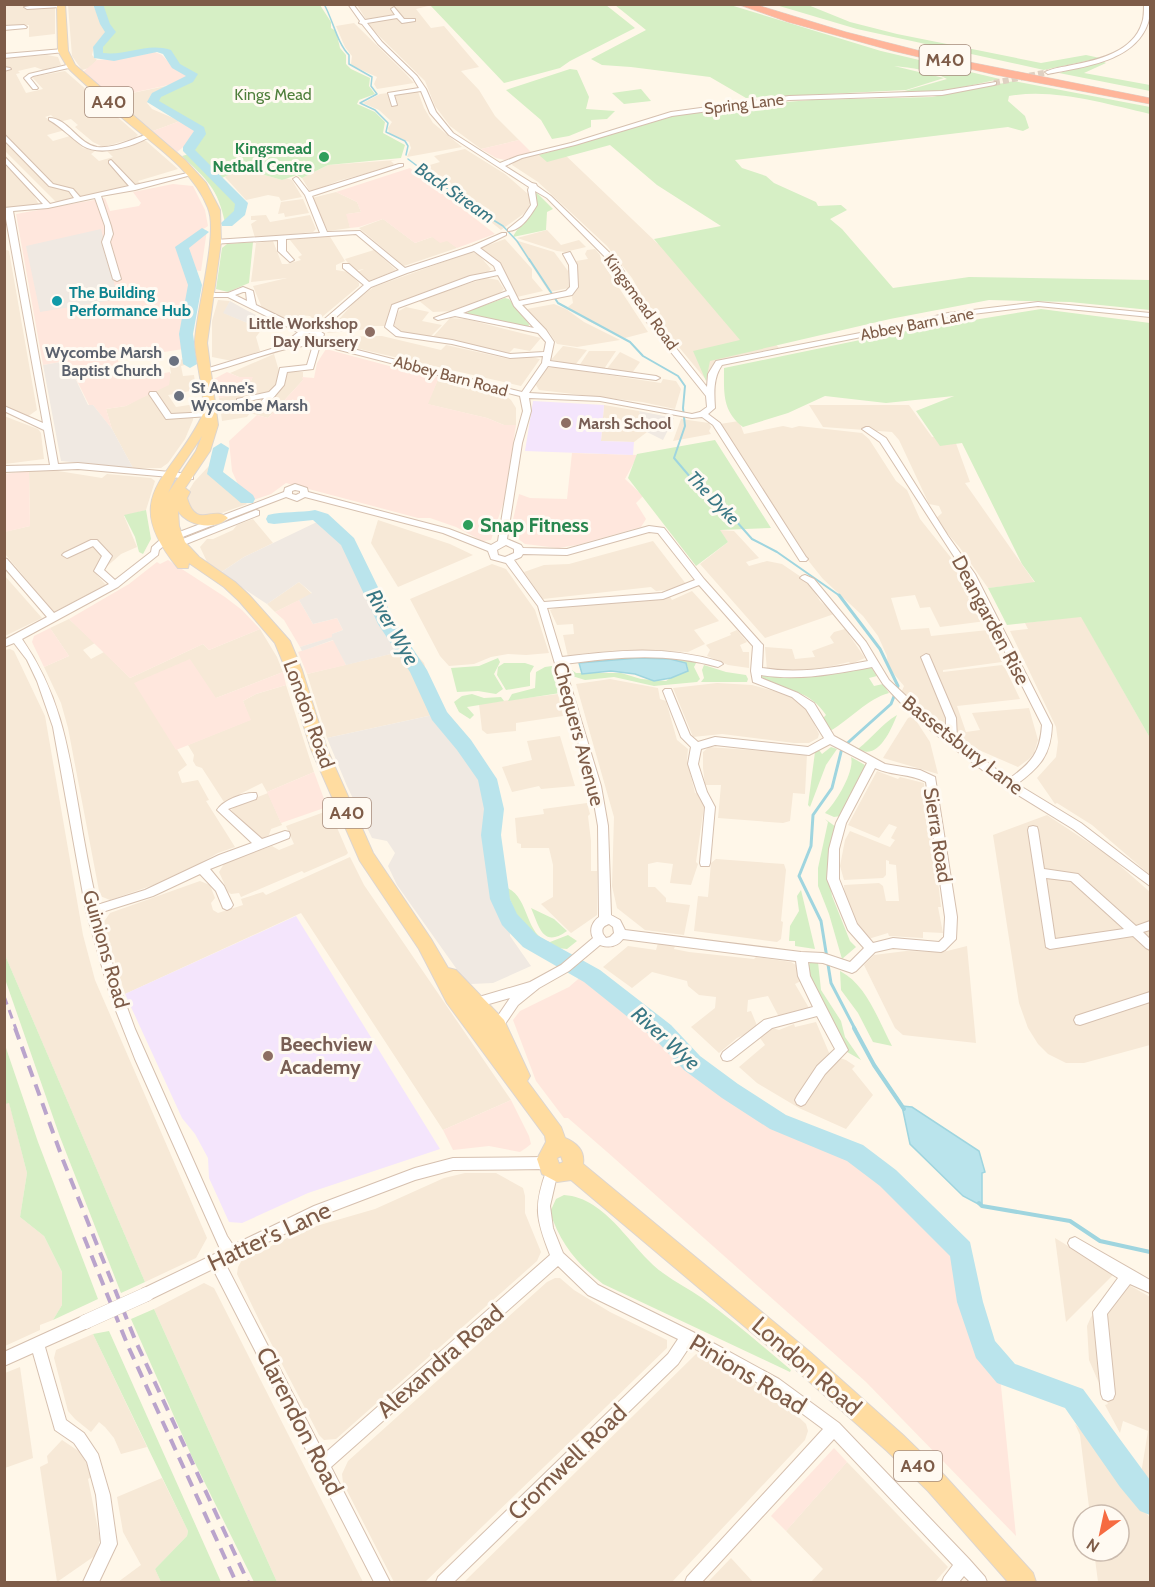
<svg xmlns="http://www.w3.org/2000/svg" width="1155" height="1587" viewBox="0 0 1155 1587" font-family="Cabin,sans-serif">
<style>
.residential{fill:#f7e9d7}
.commercial{fill:#ffe7dd}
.industrial{fill:#f0e9e2}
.education{fill:#f4e5fc}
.green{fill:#d6efc5}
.water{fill:#bae4ec;stroke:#9fd5df;stroke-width:1.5}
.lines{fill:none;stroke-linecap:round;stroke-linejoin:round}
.stream-far3{stroke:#9fd5df;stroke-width:1.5}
.stream-far2{stroke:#9fd5df;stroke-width:2}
.stream-far1{stroke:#9fd5df;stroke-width:3}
.stream{stroke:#9fd5df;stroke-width:4}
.river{fill:#bae4ec;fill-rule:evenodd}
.street-tunnel{stroke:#dfd0c1;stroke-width:6;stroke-dasharray:6 3;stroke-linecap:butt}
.street-casing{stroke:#d6c0af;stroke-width:2}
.primary-casing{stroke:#ddd5cf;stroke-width:2}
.highway-casing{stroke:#ddd5cf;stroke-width:1}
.street{fill:#fff;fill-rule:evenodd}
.primary{fill:#ffdca0;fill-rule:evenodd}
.highway{fill:#ffb59a;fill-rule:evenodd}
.rail-far1{stroke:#baa4cc;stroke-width:3;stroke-dasharray:9 6;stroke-linecap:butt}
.rail{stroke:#baa4cc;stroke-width:4;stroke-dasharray:12 8;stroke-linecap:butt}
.street-bridge-casing{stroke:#d6c0af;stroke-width:15;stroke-linecap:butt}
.street-bridge{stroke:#fff;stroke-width:14}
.leisure-dot{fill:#2e9e5b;stroke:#fffaf2;stroke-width:2}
.culture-dot{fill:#0f9aa8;stroke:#fffaf2;stroke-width:2}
.education-dot{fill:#8d6e63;stroke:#fffaf2;stroke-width:2}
.worship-dot{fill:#6b7280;stroke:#fffaf2;stroke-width:2}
.labels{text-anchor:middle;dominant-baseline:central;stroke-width:6;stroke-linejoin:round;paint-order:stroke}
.far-park-label{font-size:16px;fill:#4f7f3c;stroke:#fffaf2}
.far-street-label{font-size:16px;fill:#7e5c48;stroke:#fffaf2}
.far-leisure-label{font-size:16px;font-weight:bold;fill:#27864d;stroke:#fffaf2;text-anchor:end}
.far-culture-label{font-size:16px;font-weight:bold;fill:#0d838f;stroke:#fffaf2;text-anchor:start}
.far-education-label{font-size:16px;font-weight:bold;fill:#785e54;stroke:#fffaf2;text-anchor:end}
.far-worship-label{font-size:16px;font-weight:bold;fill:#5b616d;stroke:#fffaf2;text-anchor:end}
.shield{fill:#fffaf2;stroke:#a58b7b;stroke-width:1.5}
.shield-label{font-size:18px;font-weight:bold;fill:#7e5c48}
.far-water-label{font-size:18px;font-style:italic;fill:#397784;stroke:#fffaf2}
.leisure-label{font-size:20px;font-weight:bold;fill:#27864d;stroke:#fffaf2;text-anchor:start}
.street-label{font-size:20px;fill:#7e5c48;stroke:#fffaf2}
.education-label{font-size:20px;font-weight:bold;fill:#785e54;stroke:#fffaf2;text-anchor:start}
.water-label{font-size:21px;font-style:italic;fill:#397784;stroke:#fffaf2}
.near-street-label{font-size:24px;fill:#7e5c48;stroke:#fffaf2}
</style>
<rect width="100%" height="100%" fill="#fff7e9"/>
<g class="residential">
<polygon points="5,5 55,5 55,34 29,37 29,25 5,27"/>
<polygon points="68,5 93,5 106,32 94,46 92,55 97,60 89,68 82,70 72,56"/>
<polygon points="357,5 426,5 428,6 416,9 431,28 444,26 479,67 461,71 479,90 495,116 519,140 481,149 450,126 435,106 425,81 372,29"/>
<polygon points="354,23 405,73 414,83 377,89 374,84 377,77 353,66 351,64 352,56 345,47 336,26"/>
<polygon points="47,55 58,57 61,65 43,70 35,67 18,71 20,73 16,74 26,93 43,89 32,77 65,71 138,135 135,138 103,147 93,142 75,127 78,125 71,119 59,122 51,115 45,117 65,130 47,135 53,141 70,136 83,148 95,151 91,154 99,161 113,157 107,151 140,141 146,141 178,169 138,181 141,184 56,202 5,151 4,58"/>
<polygon points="166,86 152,95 147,103 152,109 180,121 153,131 113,97"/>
<polygon points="417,89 424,108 433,123 462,147 407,157 411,148 409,142 389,133 388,128 392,122 379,110 363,103 380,94"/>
<polygon points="465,149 505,174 528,194 530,202 529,208 522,215 501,230 423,167 440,162 434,156"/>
<polygon points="555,151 561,151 657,243 667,249 766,333 779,348 740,355 721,364 714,379 707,381 654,317 632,278 607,246 538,182 512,165 513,162 525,157"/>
<polygon points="396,160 391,161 394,164 390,167 338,181 313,191 309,190 302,178 328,165"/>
<polygon points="4,161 30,188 39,205 5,208"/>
<polygon points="240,168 282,180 286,178 292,180 302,197 281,201 279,197 268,195 246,200 225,177 227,175 225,172"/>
<polygon points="336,192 357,202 361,212 347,214 350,228 328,231 312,198"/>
<polygon points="303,199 309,213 285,217 284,213 278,214 281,202"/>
<polygon points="266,215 270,222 310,215 316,229 313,232 255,238 251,224 257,220 251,220 251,216"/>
<polygon points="383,219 415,243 432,237 447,240 457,248 404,266 359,228"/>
<polygon points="547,230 561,245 579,240 586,247 565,252 557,251 517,238"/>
<polygon points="329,235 345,261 336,265 336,270 348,272 359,283 359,286 316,322 310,316 299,315 300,317 293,322 262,308 253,286 287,278 251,282 256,243 273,241 282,264 287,264 301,260 298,257 302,255 290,240"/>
<polygon points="505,239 532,269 532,278 543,291 517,297 501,268 481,248"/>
<polygon points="515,240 554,252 568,271 569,288 549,292"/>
<polygon points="595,249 600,255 602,262 648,332 625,338 588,321 568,307 573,303 572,297 578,282 578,267 576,261 588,259 585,254 587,250"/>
<polygon points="7,250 9,251 37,410 27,417 5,408 4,251"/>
<polygon points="374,250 396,270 369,281 357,272 364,269 354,271 345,259"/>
<polygon points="471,252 478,254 491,269 488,272 393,305 385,326 368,326 367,329 352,331 327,333 356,300 374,287"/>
<polygon points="486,278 498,280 504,289 498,295 455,311 433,312 418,300"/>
<polygon points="218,300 230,301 224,313 262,329 256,337 260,351 232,361 212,357 212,321"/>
<polygon points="554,304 566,309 584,322 620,340 577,347 557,344 549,332 527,309"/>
<polygon points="406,307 429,312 422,321 442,325 429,338 398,331 394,327 397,315 399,311"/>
<polygon points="450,318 466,319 541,338 530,351 514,348 509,353 431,339"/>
<polygon points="382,336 441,350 446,345 509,359 527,356 540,359 521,386 329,342 326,337"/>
<polygon points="563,346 570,347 587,350 575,365 551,360"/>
<polygon points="589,351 616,351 604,369 579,366"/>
<polygon points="620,352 640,362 632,373 606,370"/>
<polygon points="274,354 279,371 303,372 303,380 268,418 250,413 247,417 222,421 219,398 241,394 238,383 251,381 252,378 239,377 230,373"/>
<polygon points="184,359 185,365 181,366 183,376 194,375 196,390 168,395 176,407 195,404 193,420 185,439 168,463 161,468 133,468 112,429 106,409 126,406 142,397 171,373 169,362"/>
<polygon points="555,367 661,383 663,379 676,381 681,389 675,409 642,402 539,390 536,385 547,368"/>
<polygon points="439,377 504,394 511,400 516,408 516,425 504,425 487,418 427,404"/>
<polygon points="604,405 639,411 647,432 634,442 601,441"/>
<polygon points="809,405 909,405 932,437 953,435 970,482 965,483 1035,583 988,588 960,548 935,519 942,513 939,506 929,504 899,440 892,432 823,427"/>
<polygon points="4,416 38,429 41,433 44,459 5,464"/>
<polygon points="681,419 709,423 711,427 709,431 711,434 673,441"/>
<polygon points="739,421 744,434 783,426 792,428 799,426 862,433 869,439 896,481 907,490 920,519 964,574 986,621 940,627 930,607 920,608 915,595 891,598 901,630 929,628 931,636 988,630 1002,662 943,670 943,672 1002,665 1005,668 1020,699 957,706 966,732 980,730 972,713 1029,708 1038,740 1034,753 1029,759 1018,767 972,747 976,758 901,693 904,686 888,667 887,656 878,636 863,616 823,579 787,534 762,487 720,424"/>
<polygon points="212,456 215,456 211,474 247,504 208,518 193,516 185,497 194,482 209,466"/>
<polygon points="52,470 102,478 107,474 151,478 155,481 146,510 124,516 137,547 121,554 97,575 106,585 54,612 5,554 4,532 30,526 29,471"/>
<polygon points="253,519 273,543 244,557 220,573 209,566 200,547 207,539 213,539 233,530 237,525"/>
<polygon points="378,520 450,544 473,555 398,587 371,543"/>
<polygon points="719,530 734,531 759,558 746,562 749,566 767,561 782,564 807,581 820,601 834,614 765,638 700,564 728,542"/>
<polygon points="653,541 686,584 668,590 656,591 651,587 543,599 524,572 544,565 569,564"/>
<polygon points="492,564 506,569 535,610 549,653 526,655 508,654 491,657 474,664 449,666 440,656 410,599"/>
<polygon points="4,575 42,618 5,636 4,636"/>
<polygon points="299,582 312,594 275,612 267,604"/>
<polygon points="692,591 719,621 694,630 705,644 688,652 643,650 568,657 563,635 574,634 573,624 557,625 550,610 561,606 670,597 672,600"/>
<polygon points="1081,616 1150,738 1150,875 1092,825 1057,803 1055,804 1037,778 1056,757 1058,742 1056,727 1010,631 1028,629 1025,623"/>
<polygon points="69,619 95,643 83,650 91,659 104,652 130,678 203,644 209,650 260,629 277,657 283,672 216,698 135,683 187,765 178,772 182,783 198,780 209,800 206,801 235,847 218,853 174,878 110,900 100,896 68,728 61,703 44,667 69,656 50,628"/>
<polygon points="845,629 865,658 851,664 849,662 811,671 767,670 765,647 792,649 795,659 815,657 812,651 834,643 830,637 834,632"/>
<polygon points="737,630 747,642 740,645 743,652 749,652 749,668 728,665 707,656 710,650 706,645 731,635 730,633"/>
<polygon points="10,649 14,651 45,716 83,935 95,980 207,1238 196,1258 145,1282 5,955 4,650"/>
<polygon points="411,649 424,663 434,697 442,713 327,738 307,674"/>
<polygon points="610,679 658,688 660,699 666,701 677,740 688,749 687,760 695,793 701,795 705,800 696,862 698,864 691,885 670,883 673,864 657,862 648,864 648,887 655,887 666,898 666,902 690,905 684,935 645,930 617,908 612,886 614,817 576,684"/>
<polygon points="717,683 752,685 785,694 801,703 808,711 819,734 818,738 809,743 794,743 722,734 693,737 673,688"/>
<polygon points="286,685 314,772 267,792 262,783 224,802 202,768 196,766 193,761 194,755 188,745 250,720 243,701 256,694"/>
<polygon points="558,694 563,716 516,723 516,731 487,734 482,730 479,704"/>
<polygon points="913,716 930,742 938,774 883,758 908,718"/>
<polygon points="560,736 575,786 541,789 539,786 512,792 502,767 532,760 527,741"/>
<polygon points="709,747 807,754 805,794 793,793 790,821 783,823 718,818 721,785 705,785 703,768 703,752"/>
<polygon points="877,771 898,779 900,777 924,783 925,801 929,802 941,907 938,907 943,933 923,932 923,938 889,936 888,933 865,940 845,903 844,885 879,883 883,886 886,901 899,901 896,865 889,864 889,861 886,860 886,875 883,878 844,880 840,866 845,840 850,831 890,847 895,840 891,838 897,827 889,824 879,838 848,825"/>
<polygon points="268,793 282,825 271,829 269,835 261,839 231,810 237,805"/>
<polygon points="587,803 590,814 588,816 591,841 591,871 597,871 597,915 571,933 541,904 553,897 553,865 549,848 521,848 521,844 517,843 515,818 544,814 543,809"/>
<polygon points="327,811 330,816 332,816 348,853 346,855 304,873 302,871 241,897 239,893 231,894 228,892 219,872 225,862 272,846 279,850 294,844 286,826"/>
<polygon points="1047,815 1109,856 1150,892 1150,1045 1084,1063 1066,1063 1048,1054 1038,1044 1028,1028 1019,1003 993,835"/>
<polygon points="350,857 364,885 511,1100 443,1130 301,913 125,994 103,923 110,913 200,881 210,885 215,898 211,903 213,910 218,913 243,905 241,899 263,892 266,895"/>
<polygon points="716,859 784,864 786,870 781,921 783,922 781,939 777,942 694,931 698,896 708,897 711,863"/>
<polygon points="658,943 675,946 674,949 689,952 754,959 756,957 791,962 796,965 798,974 801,974 801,981 795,984 809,1008 779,1017 768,996 748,1000 747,1012 751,1011 758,1028 737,1038 719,1053 691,1027 715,1008 716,997 699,995 688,986 687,981 652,972 632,988 603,967 628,946 656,950"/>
<polygon points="967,946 976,1043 903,1035 895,1028 864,965 874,955 906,951 943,952"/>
<polygon points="816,1022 830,1055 846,1060 855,1066 852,1069 873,1095 846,1129 799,1108 757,1083 739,1067 765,1045 760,1038 772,1028 779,1030 794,1024 795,1027"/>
<polygon points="9,1102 27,1173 20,1217 44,1236 62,1272 62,1305 53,1320 40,1325 40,1330 5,1346 4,1104"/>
<polygon points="465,1173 496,1173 523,1188 525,1196 525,1213 541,1252 537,1261 336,1439 324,1440 319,1435 260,1322 237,1274 238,1267 242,1260 306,1229 375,1209 444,1178"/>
<polygon points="1055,1238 1114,1274 1066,1322"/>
<polygon points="555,1278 560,1278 574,1290 610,1312 667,1340 667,1348 425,1582 394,1582 343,1483 342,1474 348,1461 547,1282"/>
<polygon points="1122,1281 1150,1297 1150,1493 1140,1480 1148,1431 1123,1421 1120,1433 1105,1405 1108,1404 1089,1360 1087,1326 1091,1317"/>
<polygon points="204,1283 214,1288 363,1582 277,1582 154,1309"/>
<polygon points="93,1334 147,1447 121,1454 114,1438 105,1427 99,1422 91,1432 75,1419 68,1411 54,1358 56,1350"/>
<polygon points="696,1354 754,1383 790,1409 806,1424 808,1431 805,1440 672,1582 464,1582"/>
<polygon points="20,1367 33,1458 5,1468 5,1373"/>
<polygon points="1075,1424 1093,1442 1150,1518 1150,1582 1098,1582 1094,1551 1119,1551 1119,1515 1090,1515 1080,1435"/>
<polygon points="62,1440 80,1452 88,1466 91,1477 88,1479 100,1539 96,1555 57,1582 40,1467 48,1463 47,1456"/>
<polygon points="847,1462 948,1567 935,1582 811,1582 823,1569 786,1531"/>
<polygon points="162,1478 188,1531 187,1536 155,1569 161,1582 118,1582 141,1565 123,1532 117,1497"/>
<polygon points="731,1558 753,1582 708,1582"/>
</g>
<g class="commercial">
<polygon points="155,52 162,55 172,66 187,74 188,77 173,84 113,97 83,72 97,60 119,59"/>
<polygon points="180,121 196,132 193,139 177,152 153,131"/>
<polygon points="519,140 531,152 505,160 496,158 481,149"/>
<polygon points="410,168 495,234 457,248 447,241 440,243 432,237 415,243 383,219 359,227 350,228 346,214 361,212 357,202 336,192"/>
<polygon points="173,184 193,186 205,210 208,226 179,245 179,248 189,275 189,301 195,300 194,305 188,306 182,343 189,342 190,348 118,359 119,374 127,380 170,372 170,379 169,385 142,398 126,406 106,409 112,429 93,405 89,405 67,361 43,365 16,214 105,198 110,211 139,206 141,203 133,192"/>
<polygon points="207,230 201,271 193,270 184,255 184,248"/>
<polygon points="326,349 408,371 412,370 439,377 428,404 487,418 504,425 516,425 504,501 491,540 482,541 456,527 430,518 418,518 286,483 271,494 253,500 241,491 232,471 229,441 257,415 268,418 303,380 302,377 314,378 317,363"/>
<polygon points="227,372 239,377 253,377 251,381 239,383 241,394 219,398 214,379"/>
<polygon points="572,453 638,455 625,479 643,496 636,503 646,519 641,527 577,545 558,548 525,544 513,535 511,528 519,494 530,498 567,499"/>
<polygon points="29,471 30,526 5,532 4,474"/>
<polygon points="168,560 225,597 242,610 260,629 209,650 203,644 130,678 69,619 129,584 157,562 160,564"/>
<polygon points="299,600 313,624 337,618 343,630 332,634 333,637 300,647 284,620 275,612"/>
<polygon points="50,628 69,656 44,667 32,642 34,636"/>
<polygon points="334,640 346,665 307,674 298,652"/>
<polygon points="190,659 216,698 283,672 286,685 256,694 243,701 251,720 176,750 134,683"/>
<polygon points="314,772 327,807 281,823 267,792"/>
<polygon points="584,974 678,1055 682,1052 694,1062 733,1098 768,1119 843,1151 870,1166 913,1204 951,1247 957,1259 964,1312 976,1351 987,1367 1000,1376 1016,1536 866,1382 606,1151 568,1118 564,1118 536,1081 513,1020 520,1011 569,987"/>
<polygon points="511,1100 529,1136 531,1144 526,1148 520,1152 489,1146 453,1150 443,1130"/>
<polygon points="834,1448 847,1462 786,1531 771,1516"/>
</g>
<g class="industrial">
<polygon points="101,229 118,299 40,312 26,246"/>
<polygon points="230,301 246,310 270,322 260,328 223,313"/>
<polygon points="67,361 88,405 93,405 112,429 133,468 61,461 43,365"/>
<polygon points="639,411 674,418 663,440 647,432"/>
<polygon points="319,521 350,554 385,618 411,649 346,665 333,640 302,651 300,647 332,637 332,634 343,630 337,618 313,624 299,600 312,593 299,582 267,604 220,573 244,557"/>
<polygon points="442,713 479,767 493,848 494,886 500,911 510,930 510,936 531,966 493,983 471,984 463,978 397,885 388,866 395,853 387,841 372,838 347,786 327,738"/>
</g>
<g class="education">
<polygon points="533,401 604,405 601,441 634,442 633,455 525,451"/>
<polygon points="296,916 440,1149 308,1193 242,1223 229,1222 209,1178 208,1158 195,1134 182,1118 125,994"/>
</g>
<g class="green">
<path d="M727 4 881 51 1000 79 945 91 894 94 947 79C932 70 911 68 894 66L944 78 906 90 746 98 710 77 631 67 602 65 591 59 646 30 615 5Z"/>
<path d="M102 5H320L331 22V28L336 31 340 48 346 55V64L351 69 370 78 369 86 375 94 359 100 357 104 375 112 385 122 383 133 405 145 401 158 328 165 302 178 297 175 282 180 240 168 226 172 228 175 222 178 191 149 202 135V128L162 108 155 101C165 87 185 89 194 76L174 62 165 50C143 46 122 61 100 57L98 50 113 31 105 21Z"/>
<polygon points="430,5 606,5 635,28 570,61 560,68 504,83"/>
<polygon points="776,5 808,5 850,22 897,34 1041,63 1086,55 1100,58 1044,70 857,29"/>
<polygon points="1102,61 1106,63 1084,73 1150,85 1150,91 1059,73"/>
<polygon points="570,69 577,70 589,97 586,109 615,111 607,119 591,120 591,127 569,136 552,139 541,120 506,90"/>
<path d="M1014 81 1150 107V114C1106 104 1054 88 1009 96L1008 101 1025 116 1029 128 1023 131 1008 127 735 160 742 168 766 176 774 183 816 202 818 206 841 205 847 210 830 219 842 229 893 288 969 277 1150 280V310L1070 302 989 300 890 319 710 361 706 381 693 351 740 340 654 239 721 226 657 185 610 145 547 162 539 155 677 115 750 105 811 100 932 97Z"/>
<polygon points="641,89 651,101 624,104 612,93"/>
<path d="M189 154 241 206 233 219 225 223C218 188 207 180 182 156Z"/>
<path d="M537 193 553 209 547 212 546 230 513 237C519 222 542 213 534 194Z"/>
<polygon points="253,242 249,283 228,292 216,289 222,248 227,244"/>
<polygon points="505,298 509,299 529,324 528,329 467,314 468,311"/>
<path d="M1041 309 1150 323V738L1081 617 1007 625 988 588 1035 582 1022 564 962 443 940 446 916 411 954 396 886 403 825 396 788 413 743 427C722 411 724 392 724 368L894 333Z"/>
<polygon points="715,440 771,528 720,530 728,542 696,566 628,478 637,454"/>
<polygon points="146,510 151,539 143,554 139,552 135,537 124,515"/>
<polygon points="644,656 697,661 694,667 700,679 697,682 654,686 614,677 585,680 569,675 568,667 576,673 621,673 641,679 666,681 688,666 663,660 571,663"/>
<polygon points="498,658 500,662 494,674 503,689 496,694 478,691 457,692 451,668 479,666"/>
<polygon points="504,663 525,663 534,666 530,673 530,686 506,690 497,675 498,667"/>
<path d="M869 664 877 676 869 678 874 686 883 684 889 693C867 699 851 719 830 731L823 718 826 715C810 690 786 690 761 680L760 674Z"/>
<polygon points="704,665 726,672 746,675 748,679 747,682 701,682 704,678 702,670"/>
<polygon points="552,666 560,693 508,701 512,694 535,688 536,672 545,667"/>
<polygon points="472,694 484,698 501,697 504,701 467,707 474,715 470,719 459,712 454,702 462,696"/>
<path d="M897 715C891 730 878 761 858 749 872 738 882 724 897 715Z"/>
<polygon points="831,747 837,749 826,765 810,807 808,805 815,752 819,750 822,754"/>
<path d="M851 757 865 765 864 769 841 816 834 817 825 813C836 803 855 771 851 757Z"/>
<polygon points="825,819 836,827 829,877 832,896 850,941 856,947 842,959 829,914 818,886 818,868 828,822"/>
<path d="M505 887C530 895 524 936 550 942L568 935 577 941 567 949C522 945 520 922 505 887Z"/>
<polygon points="801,890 815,949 795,946 795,941 789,941 790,926 799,911 797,896"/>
<path d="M531 908 554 919 567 931C542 949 539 925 531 908Z"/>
<polygon points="5,955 145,1282 121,1293 60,1137 5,979"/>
<polygon points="810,961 818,962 821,990 841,1021 845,1037 861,1060 842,1049 807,975"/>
<path d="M840 971C867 985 878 1020 892 1046L873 1042 858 1013 841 990Z"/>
<polygon points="5,1045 38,1142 98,1299 53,1320 62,1305 62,1272 44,1236 20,1217 27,1173 9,1103 5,1104"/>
<path d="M564 1195C608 1198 631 1250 663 1273 675 1282 689 1289 702 1298 733 1320 762 1346 791 1370L790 1372 603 1284C577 1264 560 1243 550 1212L556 1199Z"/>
<polygon points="154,1309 277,1582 254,1582 192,1457 131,1319"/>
<polygon points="109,1331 221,1582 161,1582 155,1569 187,1536 188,1531 93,1334"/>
</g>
<g class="water">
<polygon points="638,658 670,659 686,663 688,671 671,678 654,681 635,674 611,671 582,674 579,663"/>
<polygon points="902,1106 912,1107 979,1151 985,1172 982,1173 982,1206 963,1196 910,1144"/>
</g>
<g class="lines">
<g class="stream-far3">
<path d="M324 4C333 20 337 43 349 55V64L372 77 371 86 377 94 360 103 375 110 388 123 386 132 405 141 408 146 406 155"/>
<polyline points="408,159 469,205 503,226 517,241 530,261"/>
</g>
<polyline class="stream-far2" points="529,259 558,303 630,342 643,356 678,376 685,386 683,408 685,426 674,458 691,478 713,495 752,539 777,552 840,596"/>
<polyline class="stream-far1" points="839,595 880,649 898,686 891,704 842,748 832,788 813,815 811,846 799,876 821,921 831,983 855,1029"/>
<g class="stream">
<polyline points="854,1028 874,1065 904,1109"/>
<polyline points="979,1203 982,1206 1070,1221 1100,1241 1150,1252"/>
</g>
<g class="river">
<path d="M93 4H103L110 24 116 32 103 47V53C128 56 146 42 171 50L180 64 198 74 193 82 161 97 159 101 204 127 206 134 195 150 248 203 245 215 232 226H222L221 223 234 211 235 204 183 151V147L194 131 147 102 152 93 186 76 172 68 163 54 157 52 114 61 94 58 93 47 105 32 100 24Z"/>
<polygon points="202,228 209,232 189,248 202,285 193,334 197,364 190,368 183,364 179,334 188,285 175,247"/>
<polygon points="221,443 229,448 223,472 253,495 255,499 253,503 241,503 207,474 213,448"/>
<path d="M315 510 328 514 354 538 395 622 427 670 447 712 471 740 497 779 504 809 501 835 510 899 517 914 537 935 600 970 671 1025 700 1056 738 1084 786 1115 863 1145 896 1170 970 1242 983 1302 995 1341 1015 1364 1083 1389 1150 1480V1515L1140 1511 1120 1487 1065 1408 997 1383 976 1358 957 1302 950 1256 880 1186 847 1161 770 1129 722 1098 684 1070 655 1039 629 1018 584 982 523 947 502 925 490 899 481 835 484 809 478 780 457 750 432 720 410 672 378 624 341 545 313 520 274 524 268 523 266 519 268 515C283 511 300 513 315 510Z"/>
</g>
<polyline class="street-tunnel" points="994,83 1048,72"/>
<g class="street-casing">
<g id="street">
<polygon points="41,4 63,4 64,5 61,7 27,9 24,7"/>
<path d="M348 4H353L365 20 395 15 391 9 394 7 404 19H415V21L402 23 397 18 367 23 382 42 417 76 426 89 436 112 453 133 500 163 518 156 571 143 671 112 789 96 942 91 996 82V84L994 85 942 95 789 100 672 116 575 145 522 158 505 166 532 183 536 184 537 186 551 196 617 260 652 318 707 387 708 374 716 361 881 329 948 313 1038 302 1150 313V317L1038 306 948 317 881 333 722 365C713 378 714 393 715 408L708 414 720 423 806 557 808 559 806 561H800L713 425 702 417 692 418 600 401 529 398 531 411 522 443 507 539 521 545 523 548 567 549 649 526 664 528 704 579 761 643 763 645 762 668C798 674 833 668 868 661L860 646 808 583 800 578 802 576 805 575 814 579 866 642 889 680 923 712 946 731V718L921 657 926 654 929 655 956 718 957 739 1009 779C1032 762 1040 753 1042 725L966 575 880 442 862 429 866 427H869L886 438 948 536 975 574 1052 725C1051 755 1040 767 1017 784L1081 823 1150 876V886L1073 829 1005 787 948 744 915 718 883 684 872 667C835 674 799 681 761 675V678L798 693 814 703 834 736 885 764 920 770 935 777 957 917 956 939 945 950 941 952 893 948 875 952 856 971 852 973 823 963 808 962 810 976 848 1050 825 1074 805 1104 801 1106 797 1104 795 1100 797 1096 817 1066 835 1049 817 1016 772 1028 731 1060 727 1061 723 1060 721 1056 723 1052 764 1020 813 1007 798 976 796 961 623 939C617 947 609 948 600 945L569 971 539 988 518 1005 501 1030 497 1031 493 1030 491 1026 510 998 482 1006 480 1011 476 1012 472 1011 470 1007 472 999 530 982 561 965 593 938C589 930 592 922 599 917L598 826 591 786 538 606 506 563 491 559 488 551 443 533 305 497 297 501 286 497 167 543 159 550 158 555 118 587 22 639C60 694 68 746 79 810 84 842 90 873 97 905L145 890 219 855 252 843 217 810C223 800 244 792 256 793L257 796 256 799 228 809 262 839 285 831 289 832 290 835 289 838 210 869 224 886 233 905 231 908 227 910 223 908 216 891 200 874 153 896 99 913 116 977 135 1029 227 1236 233 1245 314 1206 415 1168 453 1158 546 1157 551 1159 552 1163 551 1165 557 1167 558 1171 550 1206 553 1228 563 1253 598 1285 693 1332 779 1379 839 1423 969 1559 985 1577 987 1582H970L964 1576 959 1582H942L944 1577 953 1565 834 1439 702 1582H685L687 1577 823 1429 769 1389 690 1346 678 1364 454 1582H436L438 1577 668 1354 678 1339 588 1295 558 1266 331 1467 390 1582H374L213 1269 147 1301 142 1299 140 1294 142 1289 221 1251 135 1059 111 998 86 911 53 727 37 681 27 660 14 643 4 647V640L47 617 4 567V558L7 559 54 613 109 584 94 571 102 556 93 546 67 558 62 555 64 553 91 540H97L112 556 104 570 115 580 151 552 152 547 161 539 284 492 285 488 295 484 307 488 308 492 449 529 491 545 498 541 514 443 523 411 520 396 320 345 313 369 287 372 284 385 263 410H260L256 408 264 398 237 403V399L269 392 276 385 280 368 307 365 313 345C275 347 240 366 203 373L199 371 294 342 292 337 298 332 228 297H203V293H228L243 287 253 291 256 305 305 329H313L364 285 343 268V264H349L369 282 399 270 356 234 286 239V251L294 260 290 262 278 251V240L212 244V240H215L320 233 305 195 293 179 296 177 298 178 309 192 399 164H403V166L312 196 327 232 360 231 405 268 472 246 502 233H506V235L480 248 500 263 519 301 566 291 570 287 569 265 563 254 570 252 577 265 578 287 572 295 522 305 546 330 554 342 550 361 656 376 660 378 656 380 548 366 529 393 600 397 692 414 700 412 707 407 706 396 646 321 611 263 547 198 535 191 537 205C531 215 521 231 508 231V229L523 217 531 205 528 190 529 187 449 135 430 113 421 91 394 95 397 105 392 106 388 93 419 88 413 78 378 44 362 24 359 23 360 21ZM474 251 494 266 496 271 470 276 392 305 385 327 396 336 452 344 510 358 543 356 542 363 522 392 322 341 324 334 320 331 371 287 407 273ZM498 275 507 291 434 318 438 320 455 316 538 333 546 342 544 352 510 354 452 340 401 332 393 326 398 308 475 280ZM243 292H246L247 301 235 295ZM509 295 514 306 534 328 463 313ZM308 333 316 335 314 340 301 341 300 338ZM295 490 300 491V493L296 495 292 494V491ZM649 532 658 533 695 580 662 593 544 602 514 560 521 557 523 554 567 555ZM506 545 514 549V553L505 557 498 555 497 550ZM699 585 753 646 751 671 753 682 792 697 806 709 824 738 808 747 715 737 698 742 690 735 671 689H665L663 691 681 737 691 747 688 764 697 792 705 807 700 863 701 866H709L710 863 715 807 707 792 698 764 701 749 715 745 809 755 830 744 867 763 836 823 829 849 827 879 848 930 864 948 850 962 823 953 801 952 625 930 620 920 611 915 608 826 601 786 564 664C618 657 665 652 718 667L723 664 721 662C665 645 620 650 562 657L547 608 663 599ZM875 768C891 776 910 773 926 782L945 917 944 937 939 942 893 938 873 943 857 924 839 879V849L846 823ZM609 924 613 927 614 933 610 937 606 938 603 934C601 928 604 926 609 924ZM547 1169C533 1207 536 1219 550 1255L324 1454 225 1263 323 1215 415 1180 453 1170Z"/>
<path d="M1144 4H1150C1149 10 1150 18 1148 23 1135 62 1082 67 1048 74L1045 72C1053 68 1063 67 1072 65 1098 60 1133 52 1142 23 1144 18 1144 11 1144 4Z"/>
<polygon points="24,25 27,27 26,28 4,30 4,26"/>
<polygon points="63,49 65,50 65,52 4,58 4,54"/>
<polygon points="71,64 73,65 73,67 33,76 30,78 38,88 37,89 33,89 24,78 29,74"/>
<polygon points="4,67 10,68 11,69 4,71"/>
<path d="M49 118C68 118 78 144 97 147 114 149 132 139 148 134L151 136C135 146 101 157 83 146 71 138 62 127 49 120Z"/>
<polygon points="4,134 53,184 73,189 80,197 129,186 109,163 109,161 111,160 135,185 192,172 195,174 135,190 101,196 111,226 113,234 110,242 121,279 117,281 113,279 102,242 105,234 105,226 95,198 48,208 13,211 58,464 78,463 190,474 193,475 193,479 78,469 4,472 4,466 50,465 44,430 4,411 4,406 43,423 4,208 43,204 4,162 4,156 50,204 74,198 69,191 49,186 4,140"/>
<polygon points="150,392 156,392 171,414 209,412 213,414 209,416 166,419 149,394"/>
<polygon points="256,510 259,511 259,515 176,548 170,548 169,546 170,544"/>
<path d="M1033 826 1037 827 1038 830 1044 869 1078 874 1136 926 1150 921V930L1143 932 1150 939V950L1146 948 1133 936 1050 949 1046 947 1028 830 1029 827ZM1046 878 1071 881 1124 929 1055 939Z"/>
<polygon points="1150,992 1150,1002 1080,1025 1076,1024 1074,1020 1076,1016"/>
<polygon points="1075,1237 1150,1280 1150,1293 1130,1284 1107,1314 1115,1394 1113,1399 1108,1401 1103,1399 1101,1394 1093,1312 1118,1278 1070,1247 1068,1243 1070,1239"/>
<polygon points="85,1315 90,1317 92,1322 90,1327 45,1347 66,1420 84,1433 98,1454 110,1495 117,1544 99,1582 83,1582 101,1543 96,1495 87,1462 74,1443 55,1430 33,1353 4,1366 4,1352"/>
</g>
</g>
<g class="primary-casing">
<path id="primary" d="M57 4H65L68 51 75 65 185 160 206 183 220 210 221 242 207 343 218 425 210 451 185 488 190 492 187 498C197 531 213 504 228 518 215 531 188 526 178 511L179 526 185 542 199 557 235 582 249 595 290 641 302 670 327 749 373 853 431 939 448 968 456 970 504 1020 530 1076 527 1081 561 1127 565 1138C577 1143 585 1151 583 1164L810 1352 903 1435 944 1475 1033 1573 1036 1582H1008L928 1491 887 1451 794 1368 571 1180 557 1182 542 1174 537 1159 546 1142 545 1136 447 1003 419 949 360 861 311 749 286 670 275 643 239 601 224 587 189 563 188 568H178C117 494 173 479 203 414 207 403 195 358 195 342 196 311 219 233 208 208 192 167 149 142 118 114 101 99 84 83 68 68L58 51ZM202 436 196 451 168 493 179 470ZM561 1156 563 1162 559 1164 557 1158Z"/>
</g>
<g class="highway-casing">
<polygon id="highway" points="737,4 754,4 846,32 944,57 1150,98 1150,104 996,75 893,51 788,22"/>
</g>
<use href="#street" class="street"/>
<use href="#primary" class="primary"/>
<use href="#highway" class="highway"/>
<polyline class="rail-far1" points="4,996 16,1029"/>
<g class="rail">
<polyline points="15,1028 63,1160 136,1342 248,1582"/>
<polyline points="84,1237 128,1346 236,1582"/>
</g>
<g class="street-bridge-casing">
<polyline id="street-bridge" points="85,1322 147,1294"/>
</g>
<use href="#street-bridge" class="street-bridge"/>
</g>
<g class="leisure-dot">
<circle cx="324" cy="157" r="6"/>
<circle cx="468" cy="525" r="6"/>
</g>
<circle class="culture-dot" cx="57" cy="301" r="6"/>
<g class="education-dot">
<circle cx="370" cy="332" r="6"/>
<circle cx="566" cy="423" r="6"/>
<circle cx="268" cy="1056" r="6"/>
</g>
<g class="worship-dot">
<circle cx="174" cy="361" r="6"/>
<circle cx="179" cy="396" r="6"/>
</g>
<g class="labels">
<g class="far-park-label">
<text x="273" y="94">Kings Mead</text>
</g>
<g class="far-street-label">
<text transform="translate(744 104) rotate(-7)">Spring Lane</text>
<text transform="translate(641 302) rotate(54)">Kingsmead Road</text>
<text transform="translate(917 324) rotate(-11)">Abbey Barn Lane</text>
<text transform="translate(451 376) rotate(15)">Abbey Barn Road</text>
</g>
<g class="far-leisure-label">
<text x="312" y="148">Kingsmead<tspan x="312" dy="18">Netball Centre</tspan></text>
</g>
<g class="far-culture-label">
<text x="69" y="292">The Building<tspan x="69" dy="18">Performance Hub</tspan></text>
</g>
<g class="far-education-label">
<text x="358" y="323">Little Workshop<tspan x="358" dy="18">Day Nursery</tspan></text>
<text x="578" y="423" text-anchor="start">Marsh School</text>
</g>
<g class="far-worship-label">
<text x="162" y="352">Wycombe Marsh<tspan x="162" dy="18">Baptist Church</tspan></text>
<text x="191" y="387" text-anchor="start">St Anne's<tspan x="191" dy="18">Wycombe Marsh</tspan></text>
</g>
<g class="shield">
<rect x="919.5" y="45" width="51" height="30" rx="4.5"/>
<rect x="85" y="87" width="48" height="30" rx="4.5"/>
<rect x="323" y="798" width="48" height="30" rx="4.5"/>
<rect x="894" y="1451" width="48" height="30" rx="4.5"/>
</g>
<g class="shield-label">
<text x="945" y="60">M40</text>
<text x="109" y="102">A40</text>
<text x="347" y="813">A40</text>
<text x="918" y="1466">A40</text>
</g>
<g class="far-water-label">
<text transform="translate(455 193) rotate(35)">Back Stream</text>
<text transform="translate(713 498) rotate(46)">The Dyke</text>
</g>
<g class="leisure-label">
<text x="480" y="525">Snap Fitness</text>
</g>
<g class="street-label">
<text transform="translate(991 620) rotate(62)">Deangarden Rise</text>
<text transform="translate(309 714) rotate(70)">London Road</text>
<text transform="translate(579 734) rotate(75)">Chequers Avenue</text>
<text transform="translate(963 745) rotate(38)">Bassetsbury Lane</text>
<text transform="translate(938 835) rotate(81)">Sierra Road</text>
<text transform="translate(106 949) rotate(74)">Guinions Road</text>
</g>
<g class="education-label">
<text x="280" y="1044">Beechview<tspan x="280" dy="23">Academy</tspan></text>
</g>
<g class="water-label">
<text transform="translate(393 627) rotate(60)">River Wye</text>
<text transform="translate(666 1038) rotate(42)">River Wye</text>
</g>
<g class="near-street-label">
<text transform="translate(269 1236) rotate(-25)">Hatter's Lane</text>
<text transform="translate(440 1361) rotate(-41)">Alexandra Road</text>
<text transform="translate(807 1366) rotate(41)">London Road</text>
<text transform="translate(748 1374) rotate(31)">Pinions Road</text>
<text transform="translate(300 1421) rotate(63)">Clarendon Road</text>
<text transform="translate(567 1462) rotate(-44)">Cromwell Road</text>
</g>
</g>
<rect width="1155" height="1587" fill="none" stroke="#7e5c48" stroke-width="12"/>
<g transform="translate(1101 1533) rotate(213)"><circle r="28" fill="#fffaf2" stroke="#cbbbae" stroke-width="1.5"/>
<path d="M0-4.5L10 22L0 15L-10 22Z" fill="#f66b41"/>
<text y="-9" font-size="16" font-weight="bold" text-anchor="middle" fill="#7e5c48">N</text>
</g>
</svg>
